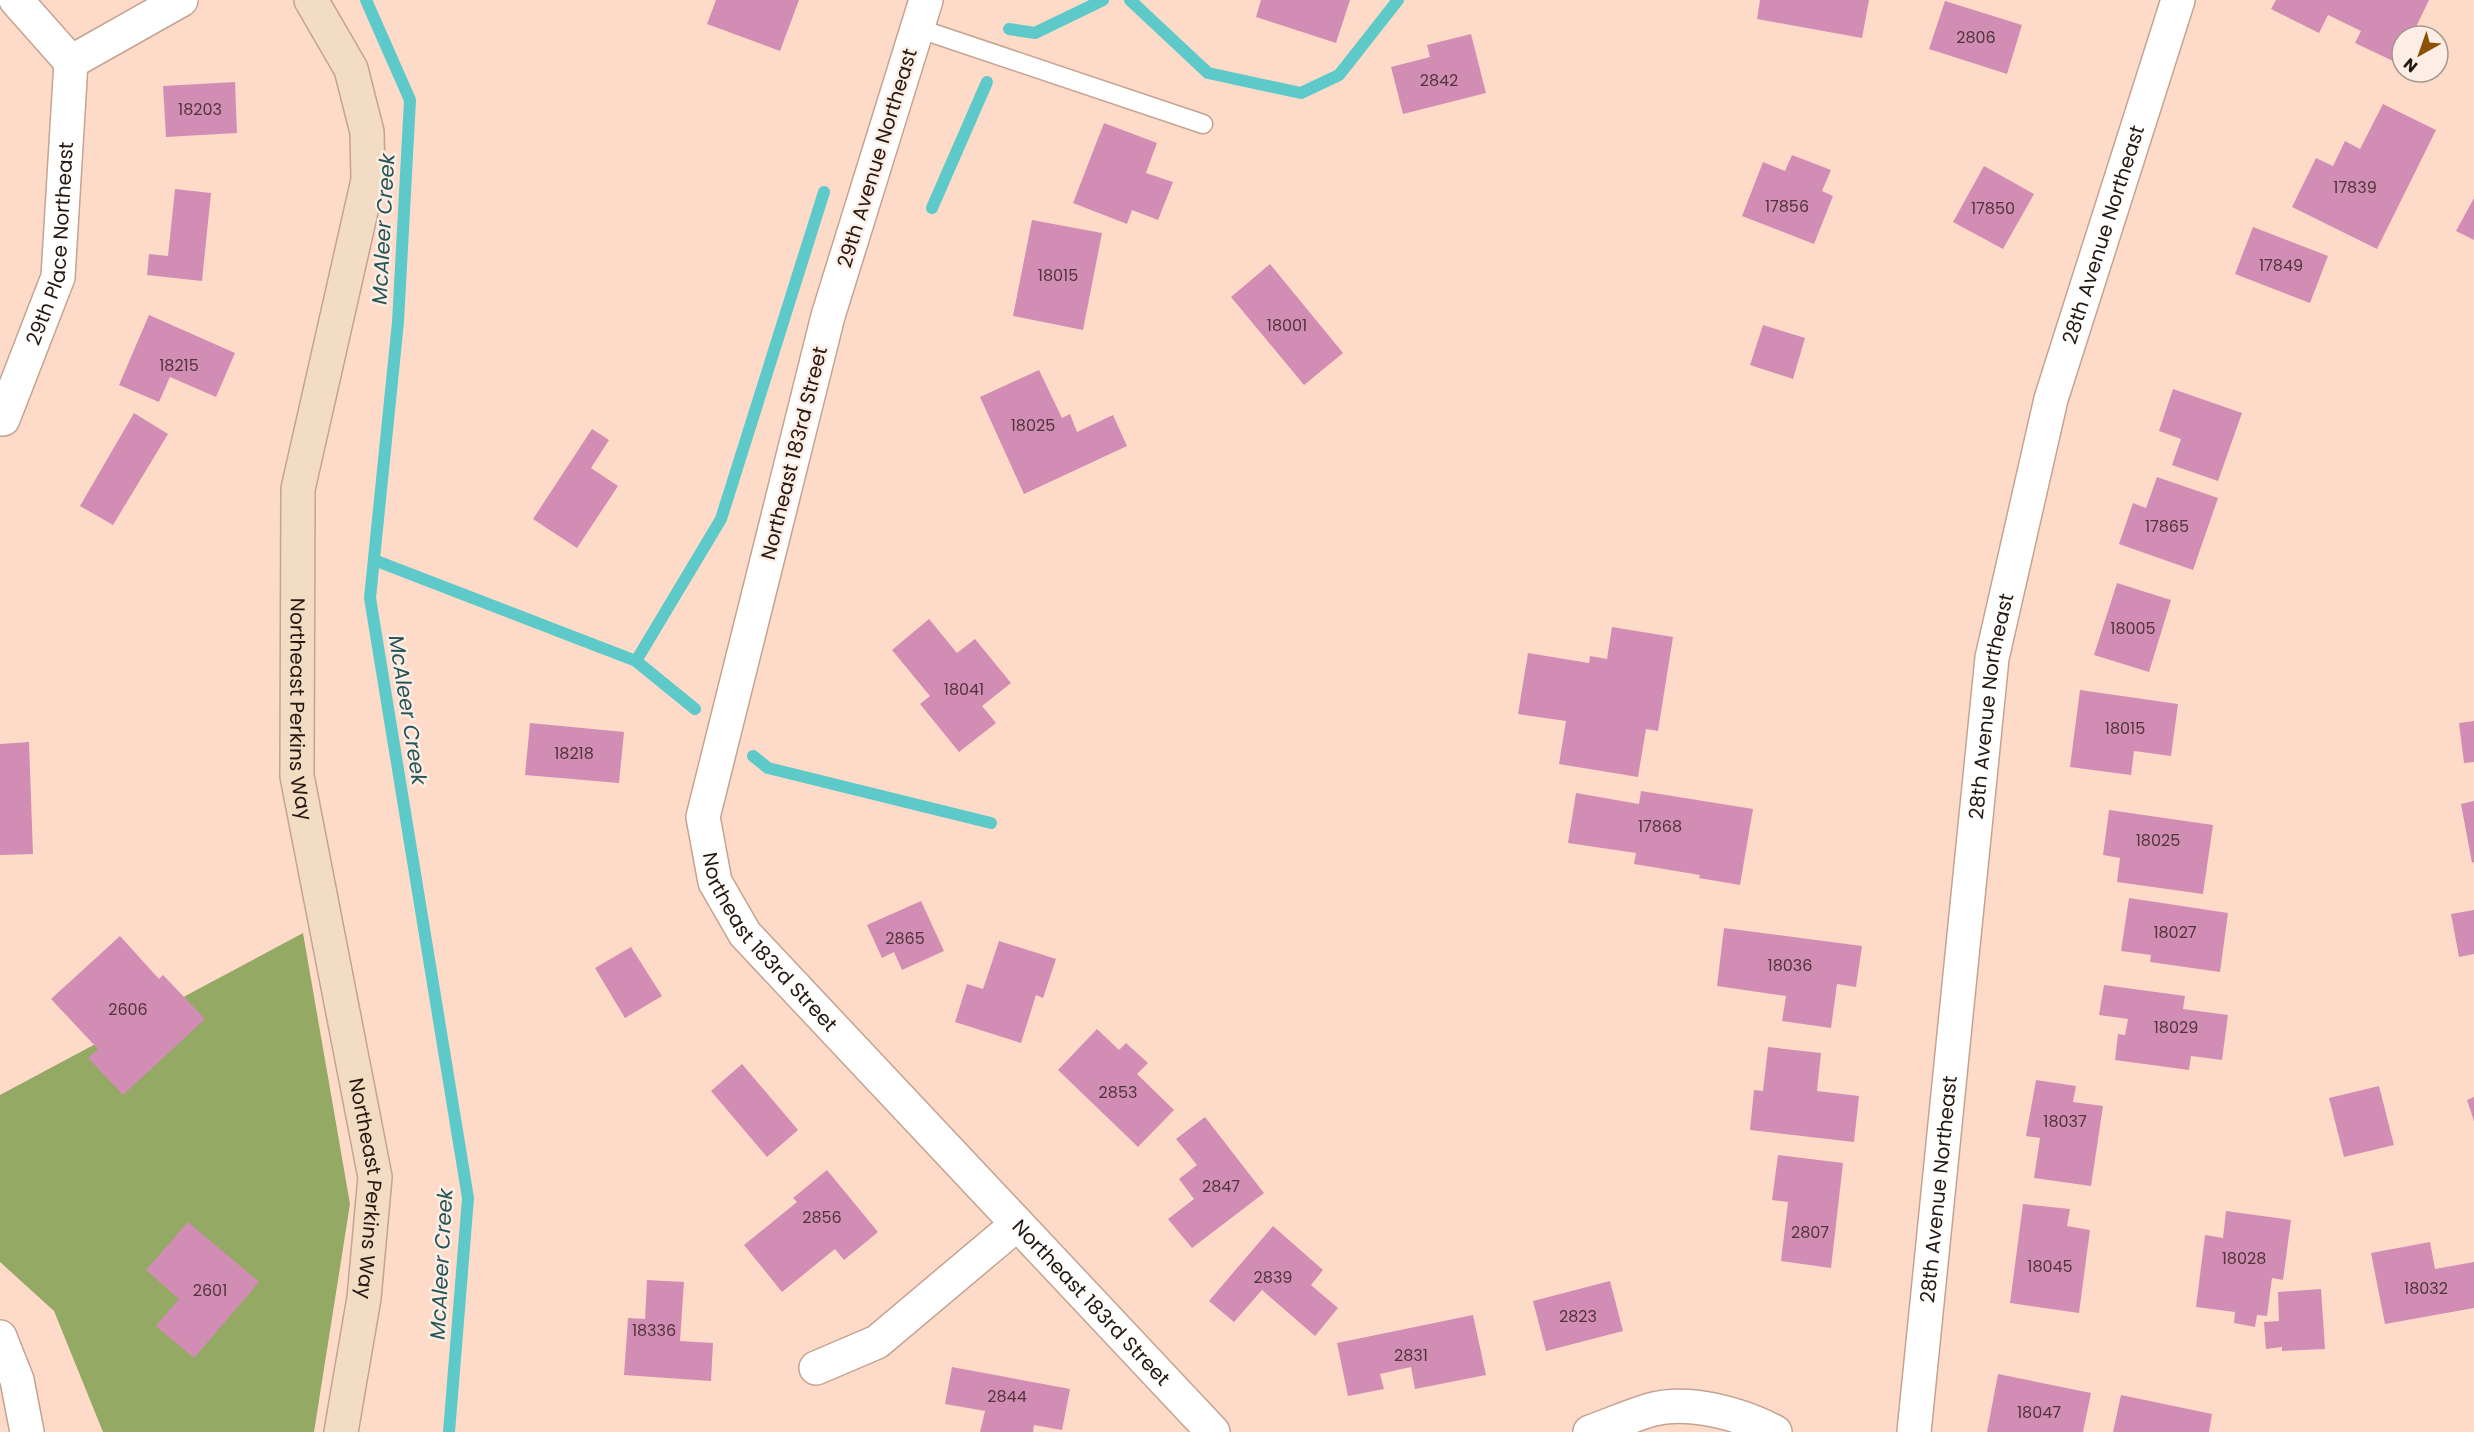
<svg xmlns="http://www.w3.org/2000/svg" width="2474" height="1432" viewBox="0 0 2474 1432" font-family="Poppins,sans-serif">
<style>
.forest{fill:#94a963}
.lines{fill:none;stroke-linecap:round;stroke-linejoin:round}
.stream{stroke:#5ec9c9;stroke-width:12}
.building{fill:#d28db4}
.lane-casing{stroke:#c5a391;stroke-width:21}
.street-casing{stroke:#c5a391;stroke-width:36}
.secondary-casing{stroke:#c5a391;stroke-width:36}
.lane{stroke:#fff;stroke-width:18}
.street{stroke:#fff;stroke-width:33}
.secondary{stroke:#f2dcc4;stroke-width:33}
.labels{text-anchor:middle;dominant-baseline:central;stroke-width:5;stroke-linejoin:round;paint-order:stroke}
.number-label{font-size:16px;fill:#50353a}
.street-label{font-size:20px;fill:#251811;stroke:#fcede5}
.water-label{font-size:21px;font-style:italic;fill:#265555;stroke:#fcede5}
</style>
<rect width="100%" height="100%" fill="#fedbc8"/>
<polygon class="forest" points="303,933 350,1204 314,1432 103,1432 54,1311 0,1262 0,1095"/>
<g class="lines">
<g class="stream">
<polyline points="366,0 410,100 398,322 370,598 468,1198 449,1432"/>
<polyline points="1130,0 1208,73 1301,93 1339,75 1398,0"/>
<polyline points="1009,29 1035,33 1103,0"/>
<polyline points="932,208 987,82"/>
<polyline points="374,560 636,661 695,709"/>
<polyline points="636,661 721,519 824,192"/>
<polyline points="753,756 768,768 991,823"/>
</g>
</g>
<g class="building">
<polygon points="716,0 799,0 780,51 707,24"/>
<polygon points="1261,0 1350,0 1336,43 1256,17"/>
<polygon points="1760,0 1869,0 1862,38 1757,19"/>
<polygon points="2276,0 2429,0 2413,33 2408,31 2405,36 2402,36 2402,42 2393,61 2355,43 2361,31 2328,15 2319,33 2271,9"/>
<polygon points="1945,1 2022,25 2007,74 1929,49"/>
<polygon points="1471,34 1486,93 1403,114 1391,67 1430,57 1427,45"/>
<polygon points="235,82 237,133 166,137 163,86"/>
<polygon points="2383,104 2436,130 2377,249 2292,207 2316,158 2333,166 2345,141 2360,149"/>
<polygon points="1104,123 1157,143 1146,173 1173,182 1158,220 1132,210 1127,224 1073,203"/>
<polygon points="1792,155 1831,170 1822,191 1833,196 1814,244 1742,216 1763,162 1785,171"/>
<polygon points="1984,166 2034,194 2003,249 1953,222"/>
<polygon points="175,189 211,193 202,281 147,275 149,254 168,256"/>
<polygon points="2474,198 2474,240 2456,231"/>
<polygon points="1032,220 1102,233 1083,330 1013,316"/>
<polygon points="2253,227 2328,256 2310,303 2235,274"/>
<polygon points="1270,264 1343,353 1304,385 1231,297"/>
<polygon points="149,315 235,353 216,397 170,377 159,402 119,385"/>
<polygon points="1763,325 1805,338 1793,379 1750,365"/>
<polygon points="1039,370 1062,418 1070,414 1077,432 1113,415 1127,446 1024,494 980,397"/>
<polygon points="2173,389 2242,413 2218,481 2172,465 2181,439 2159,431"/>
<polygon points="134,413 168,434 113,525 80,506"/>
<polygon points="592,429 609,440 591,468 618,486 577,548 533,519"/>
<polygon points="2157,477 2218,498 2193,570 2119,544 2133,503 2146,508"/>
<polygon points="2117,583 2171,600 2149,672 2094,655"/>
<polygon points="929,619 957,653 975,639 1011,683 982,706 996,723 959,752 920,704 930,696 892,650"/>
<polygon points="1612,627 1673,637 1658,731 1646,729 1638,777 1559,764 1566,721 1518,714 1528,653 1589,663 1590,656 1607,659"/>
<polygon points="2080,690 2178,704 2171,756 2134,751 2131,775 2070,767"/>
<polygon points="2474,721 2474,762 2464,763 2459,723"/>
<polygon points="530,723 624,732 619,783 525,775"/>
<polygon points="29,742 33,854 0,855 0,744"/>
<polygon points="1641,791 1753,809 1740,885 1699,878 1700,875 1634,864 1636,853 1568,843 1576,793 1639,804"/>
<polygon points="2474,801 2474,862 2472,863 2461,804"/>
<polygon points="2109,810 2213,825 2203,894 2117,882 2120,858 2103,855"/>
<polygon points="2129,898 2228,913 2220,972 2150,962 2151,955 2121,951"/>
<polygon points="921,901 944,951 902,970 894,952 882,958 867,925"/>
<polygon points="2474,910 2474,954 2459,957 2451,914"/>
<polygon points="1724,928 1862,946 1856,987 1837,984 1831,1028 1782,1021 1786,996 1717,986"/>
<polygon points="120,936 159,979 163,975 205,1019 123,1095 88,1058 98,1049 51,999"/>
<polygon points="999,941 1056,959 1043,998 1036,995 1021,1043 955,1022 967,984 983,989"/>
<polygon points="631,947 662,996 625,1018 595,968"/>
<polygon points="2104,985 2185,996 2183,1009 2228,1015 2222,1060 2191,1056 2189,1070 2115,1060 2118,1034 2125,1035 2128,1019 2099,1015"/>
<polygon points="1097,1029 1119,1050 1126,1043 1148,1063 1137,1074 1174,1110 1138,1147 1058,1070"/>
<polygon points="1768,1047 1821,1053 1817,1091 1859,1096 1854,1142 1750,1130 1754,1090 1763,1091"/>
<polygon points="742,1064 798,1130 767,1157 711,1091"/>
<polygon points="2036,1080 2076,1086 2073,1102 2103,1106 2091,1186 2034,1178 2040,1138 2026,1136"/>
<polygon points="2379,1086 2394,1145 2344,1157 2329,1098"/>
<polygon points="2474,1097 2474,1121 2467,1100"/>
<polygon points="1205,1117 1264,1193 1192,1248 1168,1219 1194,1199 1179,1179 1197,1165 1176,1139"/>
<polygon points="1778,1155 1843,1163 1831,1268 1781,1261 1788,1202 1772,1200"/>
<polygon points="827,1170 878,1232 844,1260 835,1249 782,1292 744,1245 797,1202 793,1198"/>
<polygon points="2023,1204 2070,1209 2067,1226 2090,1230 2079,1313 2010,1303"/>
<polygon points="2226,1211 2291,1220 2283,1280 2272,1278 2267,1316 2257,1315 2255,1327 2234,1323 2235,1312 2196,1307 2205,1235 2223,1238"/>
<polygon points="188,1222 259,1282 194,1358 156,1326 179,1299 146,1270"/>
<polygon points="1273,1226 1323,1270 1311,1285 1338,1308 1315,1336 1262,1290 1234,1322 1209,1301"/>
<polygon points="2430,1242 2435,1269 2474,1262 2474,1308 2385,1324 2371,1253"/>
<polygon points="647,1280 684,1282 680,1341 713,1343 711,1381 624,1375 628,1318 645,1319"/>
<polygon points="1610,1281 1623,1331 1546,1351 1533,1301"/>
<polygon points="2321,1289 2325,1349 2282,1351 2282,1347 2266,1349 2264,1322 2279,1321 2278,1292"/>
<polygon points="1473,1315 1486,1375 1415,1389 1411,1367 1380,1374 1384,1389 1348,1396 1337,1343"/>
<polygon points="952,1367 1070,1389 1062,1430 1034,1425 1033,1432 980,1432 985,1411 945,1404"/>
<polygon points="1998,1374 2091,1393 2083,1432 1987,1432"/>
<polygon points="2121,1395 2212,1414 2209,1432 2113,1432"/>
</g>
<g class="lines">
<g class="lane-casing">
<polyline id="lane" points="917,28 1203,124"/>
</g>
<g class="street-casing">
<g id="street">
<polyline points="16,0 71,62"/>
<path id="s1" d="M926 0 828 316 703 817 715 882 745 934 1213 1432"/>
<polyline points="71,62 181,0"/>
<path id="s2" d="M3 419 58 277 71 62"/>
<polyline points="0,1337 17,1380 27,1432"/>
<polyline points="816,1368 877,1342 1016,1225"/>
<path d="M1590 1432C1610 1425 1630 1416 1650 1410 1689 1399 1741 1414 1775 1432"/>
<path id="s3" d="M1914 1432 1992 658 2051 399 2178 0"/>
</g>
</g>
<g class="secondary-casing">
<g id="secondary">
<path id="s4" d="M311 0 351 69 367 132 368 180 298 489 297 776 375 1177 364 1298 341 1432"/>
</g>
</g>
<use href="#lane" class="lane"/>
<use href="#street" class="street"/>
<use href="#secondary" class="secondary"/>
</g>
<g class="labels">
<g class="number-label">
<text x="1976" y="37">2806</text>
<text x="1439" y="80">2842</text>
<text x="200" y="109">18203</text>
<text x="2355" y="187">17839</text>
<text x="1787" y="206">17856</text>
<text x="1993" y="208">17850</text>
<text x="2281" y="265">17849</text>
<text x="1058" y="275">18015</text>
<text x="1287" y="325">18001</text>
<text x="179" y="365">18215</text>
<text x="1033" y="425">18025</text>
<text x="2167" y="526">17865</text>
<text x="2133" y="628">18005</text>
<text x="964" y="689">18041</text>
<text x="2125" y="728">18015</text>
<text x="574" y="753">18218</text>
<text x="1660" y="826">17868</text>
<text x="2158" y="840">18025</text>
<text x="2175" y="932">18027</text>
<text x="905" y="938">2865</text>
<text x="1790" y="965">18036</text>
<text x="128" y="1009">2606</text>
<text x="2176" y="1027">18029</text>
<text x="1118" y="1092">2853</text>
<text x="2065" y="1121">18037</text>
<text x="1221" y="1186">2847</text>
<text x="822" y="1217">2856</text>
<text x="1810" y="1232">2807</text>
<text x="2244" y="1258">18028</text>
<text x="2050" y="1266">18045</text>
<text x="1273" y="1277">2839</text>
<text x="2426" y="1288">18032</text>
<text x="210" y="1290">2601</text>
<text x="1578" y="1316">2823</text>
<text x="654" y="1330">18336</text>
<text x="1411" y="1355">2831</text>
<text x="1007" y="1396">2844</text>
<text x="2039" y="1412">18047</text>
</g>
<g class="street-label">
<text transform="translate(877 158) rotate(-73)">29th Avenue Northeast</text>
<text stroke="none"><textPath href="#s3" startOffset="1216">28th Avenue Northeast</textPath></text>
<text stroke="none"><textPath href="#s2" startOffset="184">29th Place Northeast</textPath></text>
<text transform="translate(794 453) rotate(-76)">Northeast 183rd Street</text>
<text stroke="none"><textPath href="#s3" startOffset="730">28th Avenue Northeast</textPath></text>
<text stroke="none"><textPath href="#s4" startOffset="730">Northeast Perkins Way</textPath></text>
<text stroke="none"><textPath href="#s1" startOffset="993">Northeast 183rd Street</textPath></text>
<text stroke="none"><textPath href="#s3" startOffset="244">28th Avenue Northeast</textPath></text>
<text stroke="none"><textPath href="#s4" startOffset="1216">Northeast Perkins Way</textPath></text>
<text stroke="none"><textPath href="#s1" startOffset="1479">Northeast 183rd Street</textPath></text>
</g>
<g class="water-label">
<text transform="translate(383 229) rotate(-87)">McAleer Creek</text>
<text transform="translate(408 710) rotate(81)">McAleer Creek</text>
<text transform="translate(441 1264) rotate(-87)">McAleer Creek</text>
</g>
</g>
<g transform="translate(2420 54) rotate(220)"><circle r="28" fill="#fcede5" stroke="#a69890" stroke-width="1.5"/>
<path d="M0-4.5L10 22L0 15L-10 22Z" fill="#8a5107"/>
<text y="-9" font-size="16" font-weight="bold" text-anchor="middle" fill="#251811">N</text>
</g>
</svg>
